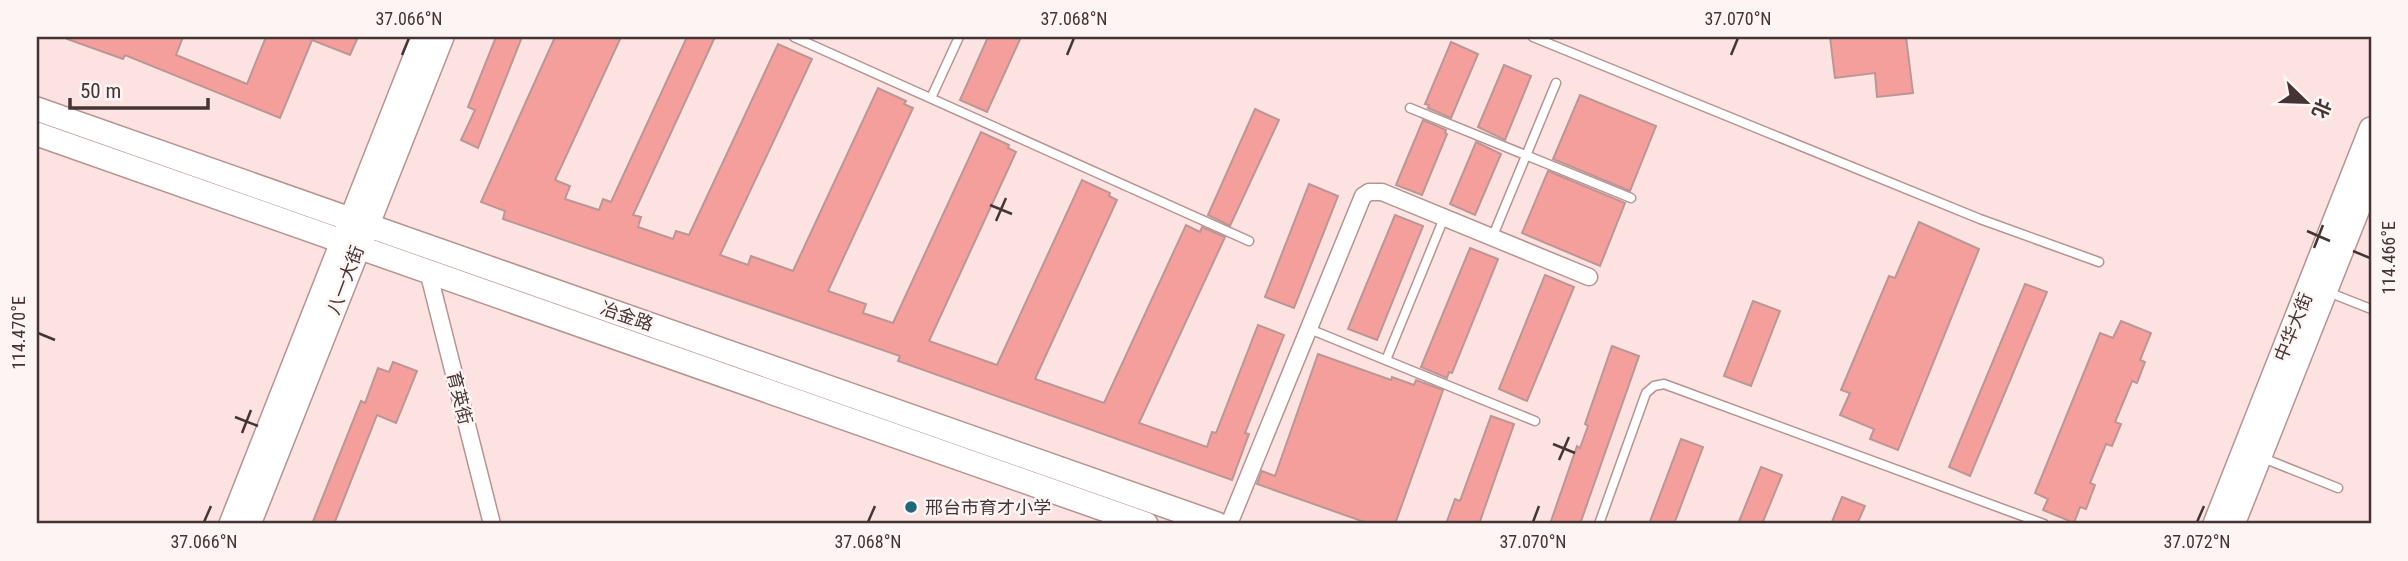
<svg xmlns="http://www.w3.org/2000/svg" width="2408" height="561" viewBox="0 0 2408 561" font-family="'Roboto Condensed','Noto Sans SC',sans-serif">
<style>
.building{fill:#f49f9c;stroke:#bc9694;stroke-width:2}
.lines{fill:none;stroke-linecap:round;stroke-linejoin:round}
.lane-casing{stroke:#b79290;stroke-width:11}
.street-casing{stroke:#b79290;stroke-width:19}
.secondary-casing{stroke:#b79290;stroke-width:26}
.lane{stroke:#fff;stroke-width:8}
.street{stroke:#fff;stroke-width:16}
.secondary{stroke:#fff;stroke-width:23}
.ticks{fill:none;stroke:#443534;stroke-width:2.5}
.poi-dot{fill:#236879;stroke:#fdf5f4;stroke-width:2.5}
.labels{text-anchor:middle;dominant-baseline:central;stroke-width:5;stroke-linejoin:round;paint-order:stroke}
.street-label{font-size:18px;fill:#443534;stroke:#fdf5f4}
.poi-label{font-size:18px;fill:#443534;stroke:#fdf5f4;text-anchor:start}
.neatline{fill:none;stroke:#443534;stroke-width:2.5}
.ticks-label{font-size:18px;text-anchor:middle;fill:#443534}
</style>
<rect width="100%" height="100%" fill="#fce3e2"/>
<g class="building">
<polygon points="68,37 183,37 176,55 247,84 266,37 358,37 350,55 312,40 280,118 125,55 123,59 67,39"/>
<polygon points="496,37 522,37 478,148 461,140 475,110 468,107"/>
<polygon points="555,37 621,37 555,180 570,186 565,199 599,210 603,199 611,202 687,37 715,37 633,215 641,217 638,227 673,239 676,231 689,235 778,44 812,59 720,255 748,265 751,256 793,271 878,88 906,101 904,104 913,108 828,291 866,304 863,313 893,323 981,132 1009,145 1008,148 1016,152 929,341 997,365 1082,180 1110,193 1109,196 1117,200 1035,379 1104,403 1186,225 1200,232 1202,227 1225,237 1139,423 1207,447 1212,432 1216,433 1258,325 1284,335 1245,433 1249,434 1232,480 898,361 900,356 503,219 505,211 481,202"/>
<polygon points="988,37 1021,37 987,112 960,100"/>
<polygon points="1830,37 1906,37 1913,93 1877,97 1875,73 1835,78"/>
<polygon points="1451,42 1478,54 1451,118 1428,108 1429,105 1425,104"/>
<polygon points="1504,65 1531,76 1505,140 1478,127"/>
<polygon points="1580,95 1656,126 1630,191 1553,159"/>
<polygon points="1255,109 1279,120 1230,226 1208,215"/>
<polygon points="1423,120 1446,130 1445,133 1447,134 1422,195 1396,185"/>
<polygon points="1476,142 1501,154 1475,215 1450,204"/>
<polygon points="1548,171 1625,203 1600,266 1522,233"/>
<polygon points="1309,184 1338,196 1294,308 1265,297"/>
<polygon points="1395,215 1423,226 1377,340 1348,329"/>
<polygon points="1919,222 1979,249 1898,450 1870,439 1874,429 1840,415 1850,393 1841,390 1889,276 1895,278"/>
<polygon points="1470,248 1498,259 1452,373 1449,372 1447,378 1421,367"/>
<polygon points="1545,275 1574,287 1527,401 1499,389"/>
<polygon points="2025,284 2047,292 1970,476 1949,467"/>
<polygon points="1753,301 1780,311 1751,386 1724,376"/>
<polygon points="2121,321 2151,333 2140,360 2145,362 2137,383 2132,381 2115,422 2121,424 2112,446 2106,444 2090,483 2095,485 2086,509 2080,507 2074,523 2043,510 2048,499 2035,493 2100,333 2113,338"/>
<polygon points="1612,346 1639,356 1580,524 1550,524 1577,446 1580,448 1588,426 1585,424"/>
<polygon points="1318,354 1391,380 1392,377 1414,385 1416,380 1443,390 1395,524 1370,524 1257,484 1262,471 1275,476"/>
<polygon points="393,362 417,371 396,423 377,415 334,524 312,524 361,401 365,403 378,368 389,372"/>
<polygon points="1491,416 1514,424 1479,524 1446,524 1455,499 1460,501"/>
<polygon points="1681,439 1703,447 1674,524 1649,524"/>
<polygon points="1761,467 1782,475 1762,524 1738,524"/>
<polygon points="1842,497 1865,506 1857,524 1831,524"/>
</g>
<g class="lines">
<g class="lane-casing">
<g id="lane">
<polyline points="794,37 1249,241"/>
<polyline points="1533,37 1980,219 2099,262"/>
<polyline points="931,98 959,37"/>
<polyline points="1410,108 1631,198"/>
<polyline points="1492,238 1556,83"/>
<polyline points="2328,292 2371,309"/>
<polyline points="1307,328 1535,421"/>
<polyline points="1386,360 1444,218"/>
<polyline points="2263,458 2338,488"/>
<polyline points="1599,524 1646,393 1654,386 1664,384 2044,524"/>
</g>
</g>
<g class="street-casing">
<g id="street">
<polyline points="428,271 492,524"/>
<polyline points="1229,524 1363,196 1369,192 1382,192 1589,277"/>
</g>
</g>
<g class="secondary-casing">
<g id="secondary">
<polyline points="37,109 1217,524"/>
<polyline points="37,134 1146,524"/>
<polyline points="231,524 423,37"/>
<polyline points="249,524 442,37"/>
<polyline points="2215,524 2371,129"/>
<polyline points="2233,524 2371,176"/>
</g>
</g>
<use href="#lane" class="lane"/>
<use href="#street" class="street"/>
<use href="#secondary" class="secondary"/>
</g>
<path class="ticks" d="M402 55 409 38M1067 55 1074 38M1731 55 1738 38M990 205 1012 214M996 221 1006 198M2307 231 2330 241M2314 248 2323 225M2353 251 2370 258M38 333 55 340M235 417 258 426M242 433 251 410M1553 444 1575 453M1559 460 1569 437M204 522 211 506M868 522 875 506M1533 522 1539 506M2197 522 2204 506"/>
<circle class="poi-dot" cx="911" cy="507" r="7"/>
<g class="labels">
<g class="street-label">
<text transform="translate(345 280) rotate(-69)">八一大街</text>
<text transform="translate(627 316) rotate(19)">冶金路</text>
<text transform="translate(2293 327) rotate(-68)">中华大街</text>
<text transform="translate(460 398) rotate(76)">育英街</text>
</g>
<g class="poi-label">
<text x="925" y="507">邢台市育才小学</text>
</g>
</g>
<rect width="2408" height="561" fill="none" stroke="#fdf5f4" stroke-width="77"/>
<g transform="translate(2306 102) rotate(113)" stroke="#fdf5f4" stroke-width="5" paint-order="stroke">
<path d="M0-5L12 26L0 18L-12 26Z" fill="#443534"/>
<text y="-10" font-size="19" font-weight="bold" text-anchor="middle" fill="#443534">北</text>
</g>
<path d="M70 98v10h138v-10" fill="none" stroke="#443534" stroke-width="3.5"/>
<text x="80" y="98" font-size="21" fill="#443534" stroke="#fdf5f4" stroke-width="5" paint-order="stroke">50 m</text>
<rect x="38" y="38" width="2332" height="484" class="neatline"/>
<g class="ticks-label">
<text x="409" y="25">37.066°N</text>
<text x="1074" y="25">37.068°N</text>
<text x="1738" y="25">37.070°N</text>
<text transform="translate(2389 258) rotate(-90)" y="6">114.466°E</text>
<text transform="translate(19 333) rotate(-90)" y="6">114.470°E</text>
<text x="204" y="548">37.066°N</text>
<text x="868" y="548">37.068°N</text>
<text x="1533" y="548">37.070°N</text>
<text x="2197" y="548">37.072°N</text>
</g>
</svg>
